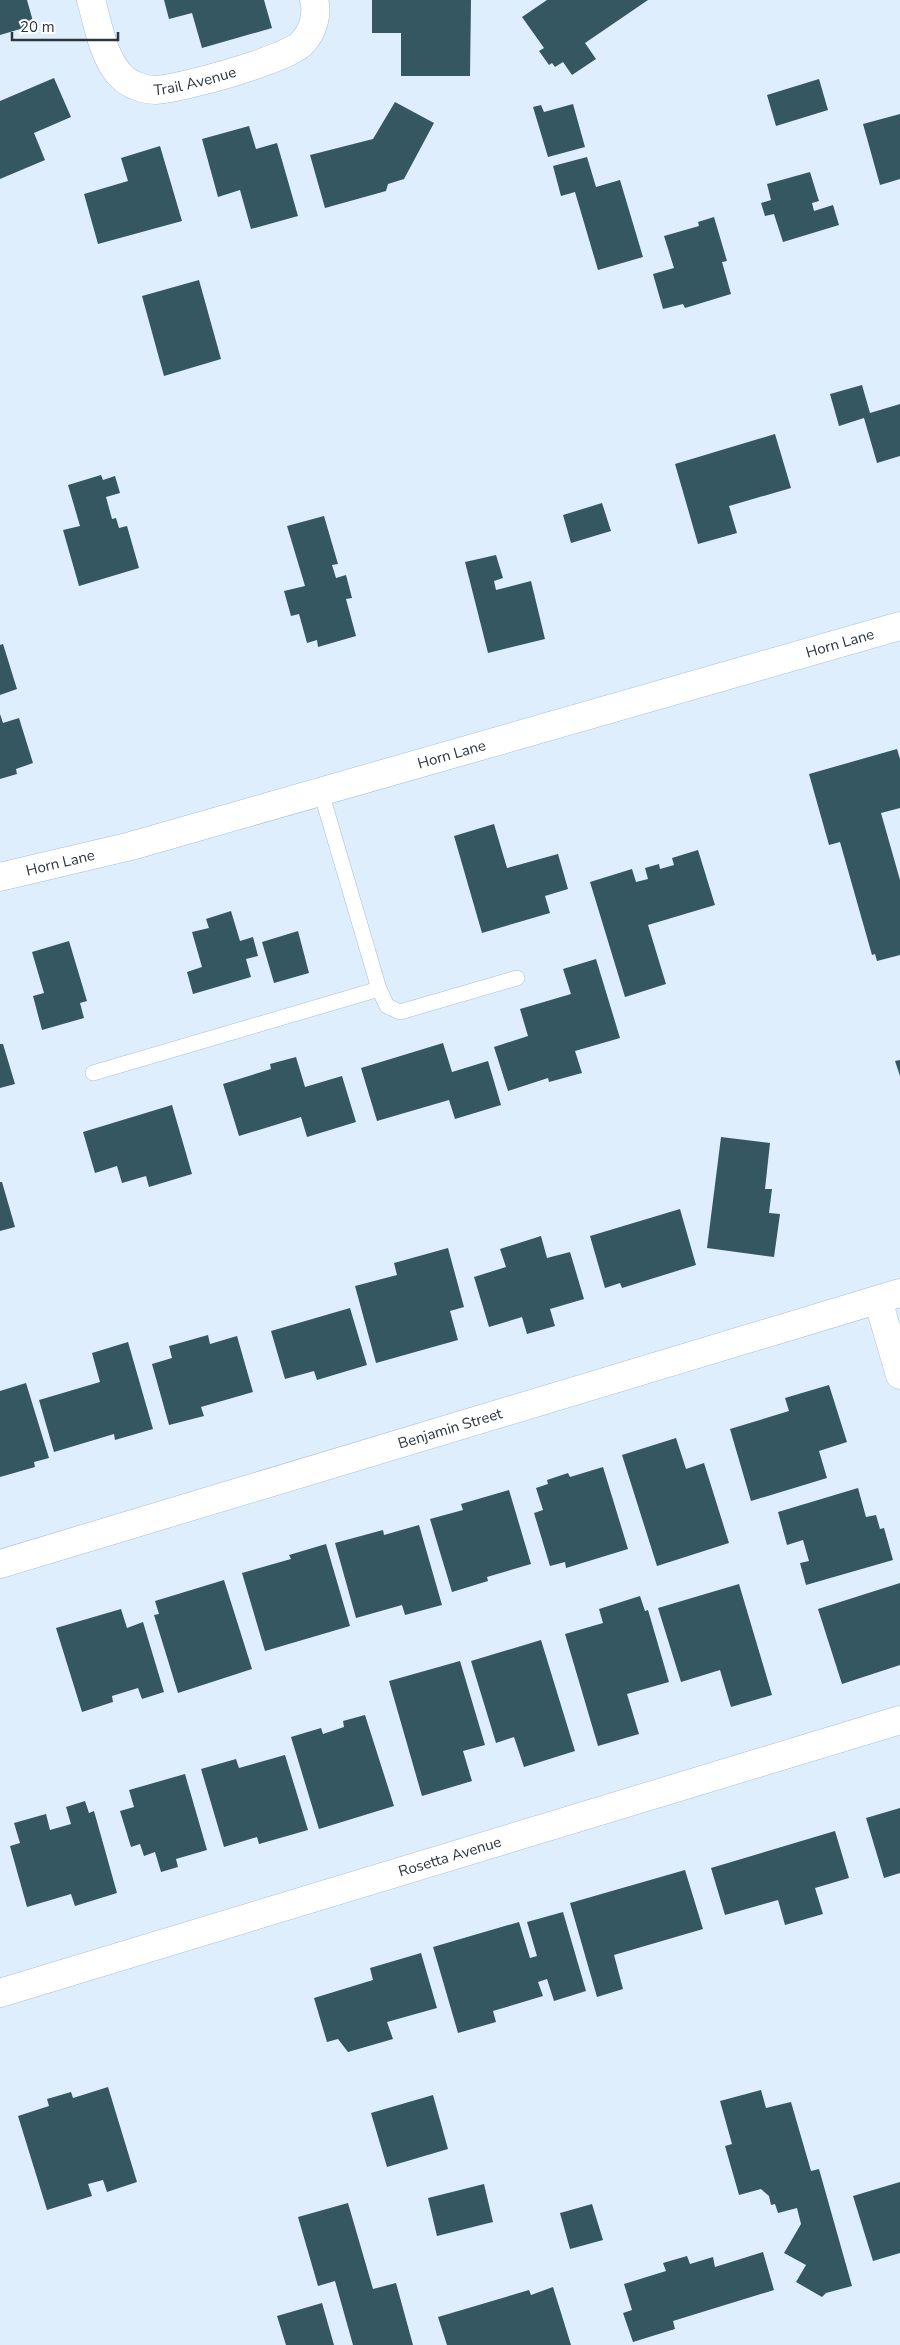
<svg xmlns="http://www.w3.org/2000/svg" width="900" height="2345" viewBox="0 0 900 2345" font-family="'Nunito Sans',sans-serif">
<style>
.building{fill:#355761}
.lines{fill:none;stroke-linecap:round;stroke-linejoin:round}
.lane-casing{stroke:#a7bfd7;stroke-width:16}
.street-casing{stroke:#a7bfd7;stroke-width:29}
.secondary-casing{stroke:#a7bfd7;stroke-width:29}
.lane{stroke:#fff;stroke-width:15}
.street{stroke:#fff;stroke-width:28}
.secondary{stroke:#fff;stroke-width:28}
.labels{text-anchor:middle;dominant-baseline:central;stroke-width:5;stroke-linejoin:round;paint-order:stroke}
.street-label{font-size:15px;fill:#2c363f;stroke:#fff}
</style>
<rect width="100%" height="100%" fill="#dfeefd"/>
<g class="building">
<polygon points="0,0 27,0 34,25 0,35"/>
<polygon points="164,0 264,0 272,28 202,48 192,13 169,19"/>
<polygon points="372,0 471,0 470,76 401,76 401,33 372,33"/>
<polygon points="547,0 648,0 585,43 596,59 572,75 563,62 555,67 552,63 549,65 539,51 544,48 522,17"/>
<polygon points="54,78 71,117 34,133 45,160 0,179 0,101"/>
<polygon points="819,79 828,110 776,126 767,95"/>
<polygon points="395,102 434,123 404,179 388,184 386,191 325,208 310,155 373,139"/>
<polygon points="573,104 585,147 548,157 533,107 541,105 544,112"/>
<polygon points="900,114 900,179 880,185 863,124"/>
<polygon points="249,126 256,149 277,143 298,216 251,229 240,190 218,197 202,139"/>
<polygon points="160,146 182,221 98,244 84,194 128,181 121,158"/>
<polygon points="587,157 596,187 620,180 643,257 598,270 575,192 561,196 553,166"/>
<polygon points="810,172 819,201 812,203 814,211 833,205 839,225 783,242 774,214 765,216 761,203 771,200 767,184"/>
<polygon points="714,217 727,261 722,262 731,294 685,308 683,304 663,309 653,274 674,268 664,236 699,226 698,222"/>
<polygon points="199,280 221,359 164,376 142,296"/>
<polygon points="862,385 870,413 900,404 900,456 877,463 864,418 839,426 830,394"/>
<polygon points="775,434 791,488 729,506 737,533 698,544 675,464"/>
<polygon points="101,475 103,480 115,476 120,493 106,497 112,519 116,518 119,528 127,526 139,568 79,586 63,530 80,526 68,485"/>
<polygon points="602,503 611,531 571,543 563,515"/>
<polygon points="324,516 338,564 332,565 336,578 346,575 352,598 346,599 356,636 318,647 317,640 307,643 299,614 291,616 284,591 305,586 287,526"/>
<polygon points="496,555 503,578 494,581 496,590 531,581 545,639 488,653 465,562"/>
<polygon points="3,644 17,689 0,695 0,645"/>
<polygon points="0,714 3,723 19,718 33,763 16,769 17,774 0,779"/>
<polygon points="897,749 900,759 900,808 881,813 900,880 900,955 877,961 875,954 872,955 840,842 829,845 809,774"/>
<polygon points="494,824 507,868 558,854 568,889 545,896 550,913 482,933 454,836"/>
<polygon points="698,850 715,905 648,925 666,984 625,997 590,882 632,869 636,882 648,879 645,868 659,864 660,869 674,865 672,858"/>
<polygon points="231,911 240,941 253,937 258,956 246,959 251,977 193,994 187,972 202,967 192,932 209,928 206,919"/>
<polygon points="298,931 309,973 274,983 262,942"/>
<polygon points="69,941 87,1001 80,1003 84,1018 42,1030 33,996 44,993 32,952"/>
<polygon points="596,959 620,1038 575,1051 582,1073 549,1082 548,1078 508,1091 494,1047 528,1036 520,1009 571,994 563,969"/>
<polygon points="443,1043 452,1072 488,1061 501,1105 455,1119 449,1100 377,1121 361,1068"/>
<polygon points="0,1044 3,1044 15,1084 0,1088"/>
<polygon points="296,1057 305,1087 342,1076 356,1122 307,1137 301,1117 239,1136 223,1084 271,1069 270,1064"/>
<polygon points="900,1060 900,1076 895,1061"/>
<polygon points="172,1105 192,1174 149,1187 146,1176 122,1183 117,1166 95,1173 83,1132"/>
<polygon points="721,1137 770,1143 765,1189 772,1189 769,1213 780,1214 774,1257 707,1248"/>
<polygon points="0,1182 2,1182 15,1227 0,1231"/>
<polygon points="680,1209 696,1265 622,1288 620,1283 605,1288 590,1236"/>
<polygon points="541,1236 547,1258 570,1252 584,1299 550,1309 555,1326 527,1334 522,1317 489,1327 474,1277 506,1267 500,1249"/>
<polygon points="448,1248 464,1307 450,1311 458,1340 376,1363 355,1286 397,1275 394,1263"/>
<polygon points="350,1308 367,1365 317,1380 314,1371 285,1379 271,1331"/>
<polygon points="208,1335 210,1344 237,1336 253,1392 201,1407 204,1416 169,1425 152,1364 172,1358 169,1346"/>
<polygon points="128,1342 153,1429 115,1440 114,1434 54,1452 39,1400 100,1382 92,1353"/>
<polygon points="26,1383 49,1458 34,1462 35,1467 0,1477 0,1391"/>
<polygon points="829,1385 847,1442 819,1451 827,1478 751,1501 730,1429 789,1411 785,1398"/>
<polygon points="676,1438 686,1469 704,1463 729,1543 657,1566 622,1455"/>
<polygon points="603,1467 628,1549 566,1568 565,1562 550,1566 534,1513 543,1510 536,1488 548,1484 547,1480 568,1473 570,1477"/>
<polygon points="858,1488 866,1517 876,1515 880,1529 884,1528 893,1560 806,1585 800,1563 809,1561 803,1540 787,1545 778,1512"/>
<polygon points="509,1490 531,1564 487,1577 488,1581 452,1592 430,1519 463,1510 461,1504"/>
<polygon points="419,1525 442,1605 405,1615 402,1605 356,1618 335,1543 383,1530 384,1535"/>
<polygon points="326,1544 350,1626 265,1651 242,1573 291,1559 289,1555"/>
<polygon points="224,1580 252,1669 178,1693 154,1615 159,1614 155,1601"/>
<polygon points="900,1583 900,1665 842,1684 818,1609"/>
<polygon points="739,1584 772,1695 731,1707 720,1670 681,1682 658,1608"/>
<polygon points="640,1596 645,1611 648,1610 669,1682 627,1694 639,1734 598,1746 565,1634 603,1623 599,1609"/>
<polygon points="121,1609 127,1628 143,1622 164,1692 142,1699 138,1688 112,1696 113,1702 82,1712 56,1628"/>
<polygon points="541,1640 575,1751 524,1767 514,1737 496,1743 471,1661"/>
<polygon points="460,1661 485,1745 463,1751 472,1781 422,1796 389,1681"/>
<polygon points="365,1715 394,1806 319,1829 291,1737 321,1728 323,1734 344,1727 343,1721"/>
<polygon points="285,1755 308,1830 259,1844 257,1837 224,1847 201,1769 236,1759 239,1768"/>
<polygon points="185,1774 207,1850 176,1859 178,1867 161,1872 155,1852 144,1856 140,1844 131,1847 120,1811 134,1807 129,1790"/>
<polygon points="85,1801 89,1813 94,1811 117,1893 75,1906 71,1894 27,1907 10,1846 20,1843 14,1823 46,1814 50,1830 71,1824 66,1807"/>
<polygon points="900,1808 900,1873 884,1878 866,1818"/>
<polygon points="835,1831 849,1878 815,1888 823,1914 785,1925 778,1900 725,1915 711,1868"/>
<polygon points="685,1870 703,1929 614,1955 623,1989 597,1997 570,1903"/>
<polygon points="563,1912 586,1991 554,2001 547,1979 538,1982 543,1996 493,2011 496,2022 458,2033 433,1947 519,1922 530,1958 537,1956 527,1922"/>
<polygon points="421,1953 437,2008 387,2022 393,2039 348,2052 338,2039 327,2042 314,1998 373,1980 370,1968"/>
<polygon points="108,2087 137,2182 107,2192 103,2180 88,2184 92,2196 47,2210 18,2116 49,2106 47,2099 71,2092 73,2098"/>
<polygon points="761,2090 766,2108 791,2102 811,2171 819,2169 852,2286 826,2293 822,2297 796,2282 806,2265 784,2253 801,2224 797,2208 778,2213 775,2204 771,2205 769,2196 761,2189 739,2195 725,2146 732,2144 720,2101"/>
<polygon points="433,2095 448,2149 387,2167 371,2113"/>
<polygon points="900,2182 900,2253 873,2261 853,2196"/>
<polygon points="484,2184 493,2222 437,2236 428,2198"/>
<polygon points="348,2203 373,2289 396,2283 413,2345 353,2345 335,2281 318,2286 298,2217"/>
<polygon points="592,2204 603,2240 570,2249 560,2213"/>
<polygon points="763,2252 774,2290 673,2321 675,2329 633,2342 623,2313 632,2310 624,2284 666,2271 663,2263 687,2256 690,2264 713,2257 715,2267"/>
<polygon points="553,2287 571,2345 447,2345 438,2317 529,2290 531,2295"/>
<polygon points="322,2303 334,2345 286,2345 277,2316"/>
</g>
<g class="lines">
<g class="lane-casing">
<g id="lane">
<polyline points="321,792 379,989 387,1006 400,1012 517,978"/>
<polyline points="93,1073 379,989"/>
</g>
</g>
<g class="street-casing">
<g id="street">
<path id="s1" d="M91 0C98 24 103 59 122 77 130 85 145 90 156 90 180 89 290 59 303 42 313 31 318 14 314 0"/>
<polyline points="878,1300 900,1375"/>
<path id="s2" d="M0 1564 900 1293"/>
<path id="s3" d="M0 1993 900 1720"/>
</g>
</g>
<g class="secondary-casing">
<g id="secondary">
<path id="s4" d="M0 877 131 846 900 626"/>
</g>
</g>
<use href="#lane" class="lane"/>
<use href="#street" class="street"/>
<use href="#secondary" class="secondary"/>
</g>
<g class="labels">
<g class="street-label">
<text stroke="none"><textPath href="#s1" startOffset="161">Trail Avenue</textPath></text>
<text stroke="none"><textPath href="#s4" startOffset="872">Horn Lane</textPath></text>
<text stroke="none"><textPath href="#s4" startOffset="468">Horn Lane</textPath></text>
<text stroke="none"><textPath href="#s4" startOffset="62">Horn Lane</textPath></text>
<text stroke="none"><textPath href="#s2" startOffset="470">Benjamin Street</textPath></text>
<text stroke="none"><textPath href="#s3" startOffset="470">Rosetta Avenue</textPath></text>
</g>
</g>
<path d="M12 32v8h106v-8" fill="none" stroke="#2c363f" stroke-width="2.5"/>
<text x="20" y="32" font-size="15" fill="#2c363f" stroke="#ffffff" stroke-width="4" paint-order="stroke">20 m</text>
</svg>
